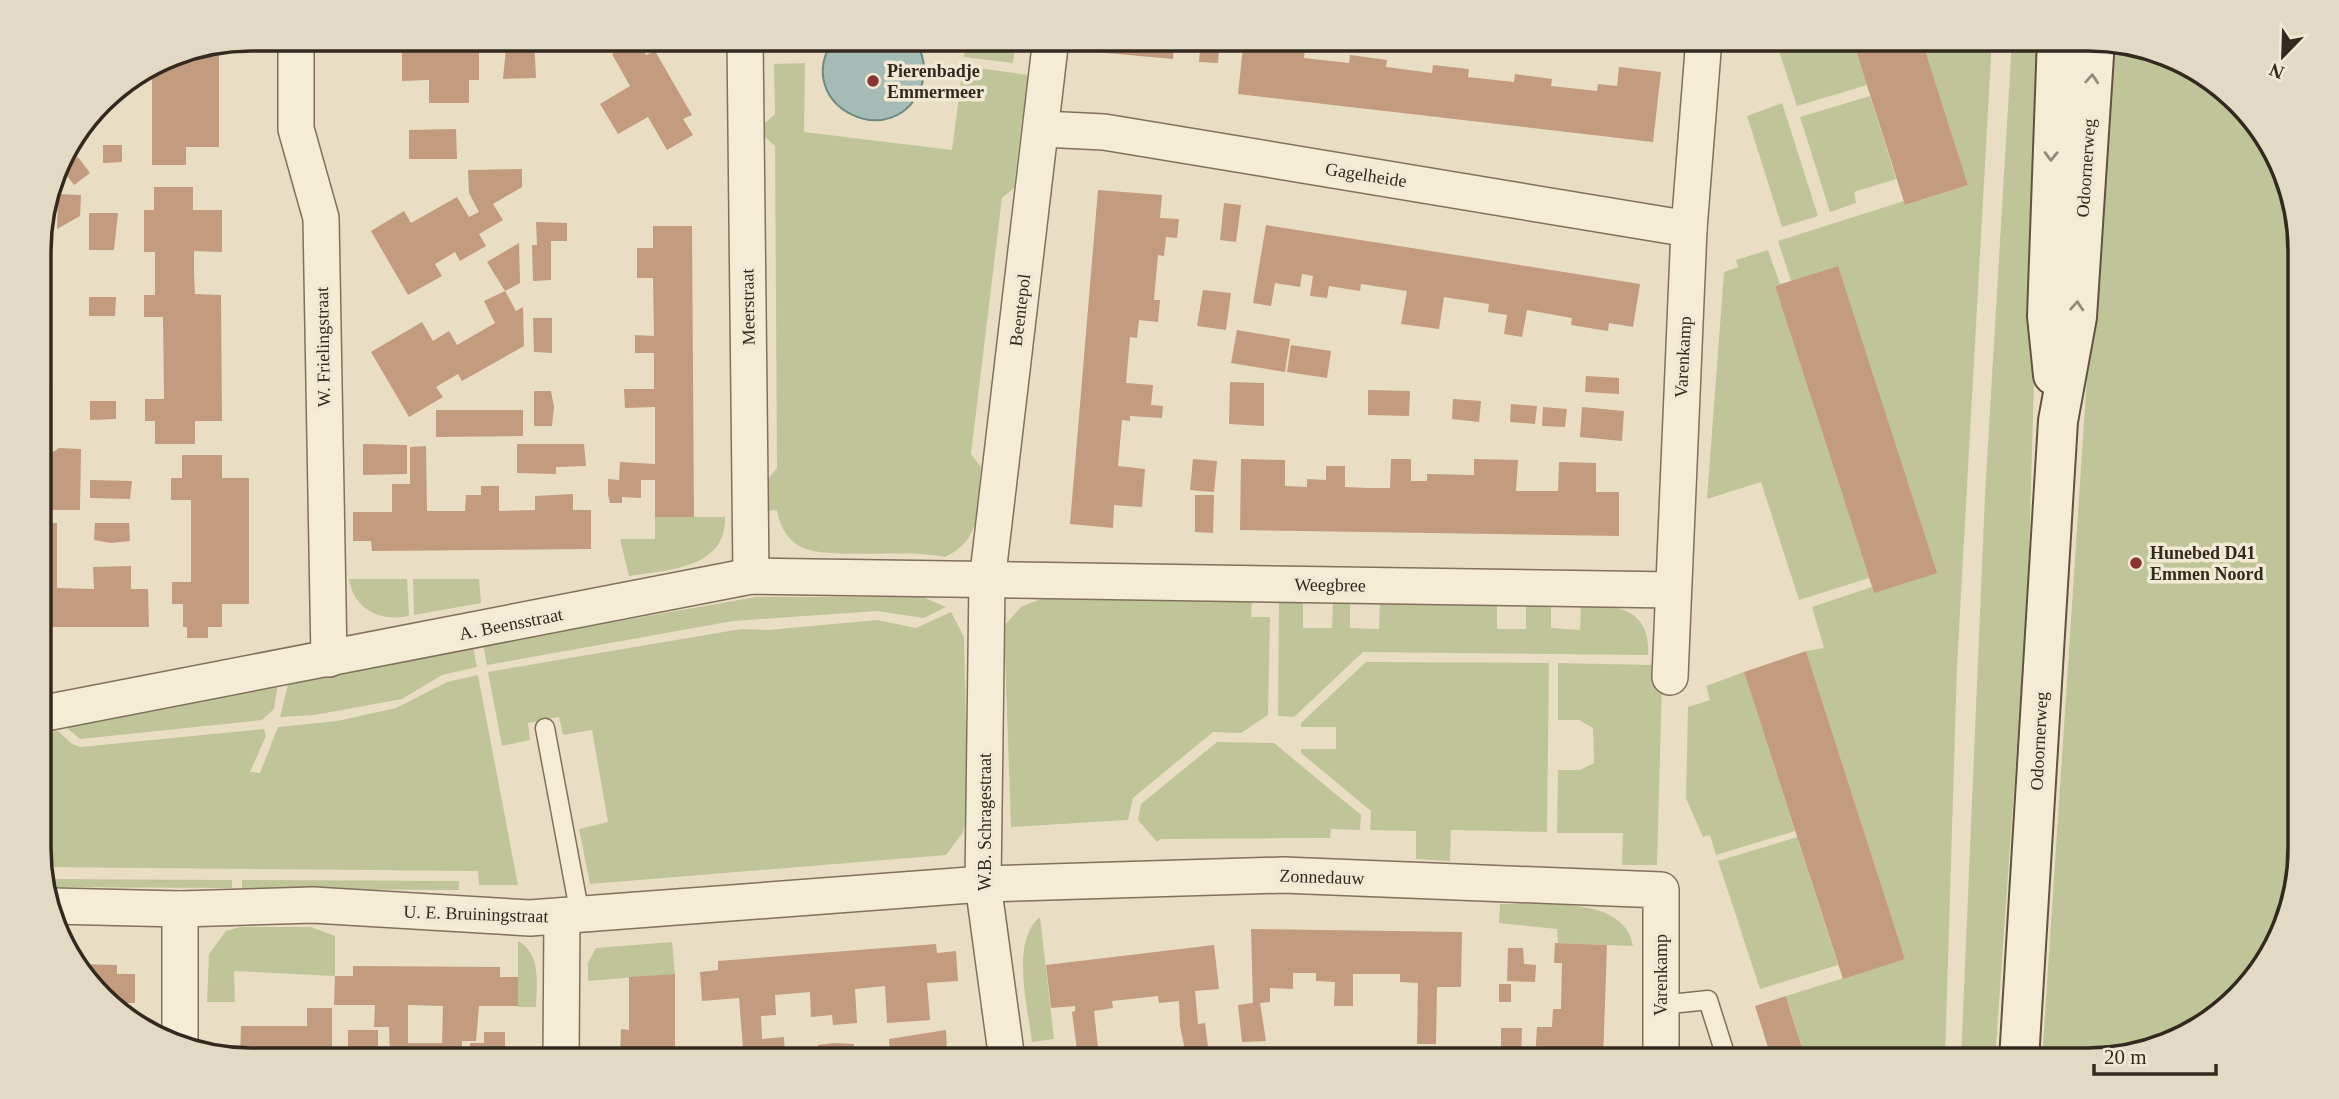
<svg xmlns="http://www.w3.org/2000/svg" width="2339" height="1099" viewBox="0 0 2339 1099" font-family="Georgia,serif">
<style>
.green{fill:#c0c599}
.water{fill:#a5bcb6;stroke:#6d8983;stroke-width:2}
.building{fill:#c39b7e;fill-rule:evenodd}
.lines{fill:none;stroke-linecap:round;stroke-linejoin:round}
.lane-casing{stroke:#81705c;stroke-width:21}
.street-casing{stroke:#81705c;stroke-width:38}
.secondary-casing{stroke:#635240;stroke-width:42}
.lane{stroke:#f5ecd6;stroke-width:18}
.street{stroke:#f5ecd6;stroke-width:35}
.secondary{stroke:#f5ecd6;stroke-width:38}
.oneway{stroke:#948a7a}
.poi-dot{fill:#8a3333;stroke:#f1e9d3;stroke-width:2.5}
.labels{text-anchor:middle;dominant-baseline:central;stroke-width:7;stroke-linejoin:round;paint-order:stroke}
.poi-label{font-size:18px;font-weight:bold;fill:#33291f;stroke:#f1e9d3;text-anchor:start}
.street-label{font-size:18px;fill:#33291f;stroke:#f1e9d3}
.rim{fill:none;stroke:#33291f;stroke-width:3.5}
</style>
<rect width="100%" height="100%" fill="#e9dec4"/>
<g class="green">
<polygon points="966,39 1016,39 1013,63 964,57"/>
<polygon points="1775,39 1852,39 1867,85 1797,106"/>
<polygon points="1921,39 1992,39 1957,667 1945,1060 1806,1060 1786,996 1905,959 1806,651 1824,648 1812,607 1872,587 1874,592 1838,266 1791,281 1778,241 1904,201 1906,205 1968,185"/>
<polygon points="2012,39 2044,39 2028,589 1995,1060 1961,1060 1985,495"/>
<polygon points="2109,43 2170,55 2257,122 2299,223 2300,849 2284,930 2256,978 2207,1025 2102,1060 2042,1060"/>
<path d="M805 63 804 132 952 150 963 66 1037 76 1033 105 1022 119 1014 188 1002 198 971 454 981 467C977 504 984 539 945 557 907 548 825 561 799 546 786 538 779 524 777 510L767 511V480L777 468 775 146 764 136V124L775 114 774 64Z"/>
<polygon points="1870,96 1896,179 1854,192 1856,203 1830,212 1800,117"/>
<polygon points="1782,103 1818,216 1782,227 1747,116"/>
<polygon points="1768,250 1780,284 1775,286 1869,578 1799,600 1761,482 1707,499 1724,272 1738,267 1736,260"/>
<path d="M655 517H725C727 569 666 570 629 576L620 539H655Z"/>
<path d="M349 579H407L409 616C381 622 354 610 349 579Z"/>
<polygon points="413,579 479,579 481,603 414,615"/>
<polygon points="1048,596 1252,598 1251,617 1270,617 1268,715 1241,733 1213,732 1133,798 1128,820 1011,827 1004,626 1021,607"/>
<polygon points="756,597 923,597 946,607 924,618 877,611 733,621 487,665 483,645"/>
<path d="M1279 598H1303V628H1332L1333 600H1350V628L1379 629 1380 602H1497V629H1526V603L1551 602V628L1580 630 1581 602C1616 606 1651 608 1648 655L1363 652 1294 717 1278 716Z"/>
<polygon points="951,612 964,637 968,813 963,832 946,855 590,884 579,829 608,822 592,730 563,735 559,717 528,723 530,740 502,746 488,672 741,629 769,630 877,620 916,628"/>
<polygon points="473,647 477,667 442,675 402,699 314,715 280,717 289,681"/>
<polygon points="1366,662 1549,663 1547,832 1451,830 1450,861 1416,859 1416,831 1370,830 1371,811 1301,753 1301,749 1336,749 1336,727 1301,727 1301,723"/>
<polygon points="1558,663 1652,665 1662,682 1657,865 1622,865 1623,833 1557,833 1558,770 1580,770 1594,763 1593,728 1579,720 1558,720"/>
<polygon points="1744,672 1795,831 1716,855 1710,835 1703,837 1686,798 1688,707 1710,700 1706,686"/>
<polygon points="478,675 518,885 479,885 478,871 40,867 40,734 58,731 72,744 81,747 264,729 266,736 250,772 260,773 278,727 337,721 396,708 447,682"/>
<polygon points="278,683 274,709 262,720 80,739 60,722"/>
<polygon points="1217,742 1274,743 1361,815 1360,830 1331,829 1330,838 1161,839 1157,842 1138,820 1141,804"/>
<polygon points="1797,837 1838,965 1760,989 1718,861"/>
<polygon points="41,879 232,880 232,888 45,887"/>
<polygon points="242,880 459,881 459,890 242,889"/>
<path d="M1500 904C1538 905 1625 894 1633 946L1558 943 1557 929 1499 923Z"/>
<path d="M1040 917 1054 1039 1032 1042C1028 1007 1010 941 1040 917Z"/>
<polygon points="240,927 311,927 335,936 335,976 234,971 235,1002 207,1002 209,954 226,931"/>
<path d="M518 941C541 954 537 983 536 1007H518Z"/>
<polygon points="672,942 675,974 588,981 588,963 596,948"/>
</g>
<path class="water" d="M834 39H913C923 51 927 69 922 84 897 158 788 106 834 39Z"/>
<g class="building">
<polygon points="479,38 479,80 469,80 469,103 429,103 429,80 402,81 402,39"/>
<polygon points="507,38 534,38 536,78 503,79"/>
<polygon points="1096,38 1174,40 1173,59 1095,52"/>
<polygon points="1201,38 1220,38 1218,63 1199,62"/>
<polygon points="1244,38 1306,38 1304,58 1349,63 1350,55 1387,60 1386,67 1432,73 1433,65 1469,69 1468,77 1514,82 1515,74 1552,79 1551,86 1597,91 1598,84 1617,86 1619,67 1661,72 1653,142 1238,94"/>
<polygon points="1852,38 1921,38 1968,185 1905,205"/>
<polygon points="637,39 646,55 655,51 692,115 683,119 693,135 667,150 648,117 618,134 600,104 630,86 612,54"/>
<polygon points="219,45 219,147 186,147 186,165 152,165 152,66 170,54"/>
<polygon points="456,129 457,159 409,159 409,130"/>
<polygon points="103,145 122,145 122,162 103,163"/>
<polygon points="78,157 90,173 74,185 62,169"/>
<polygon points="522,169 522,187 493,204 503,220 479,234 486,246 460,261 455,252 435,264 442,276 408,295 371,231 404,211 411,223 457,197 469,217 479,212 469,193 468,170"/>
<polygon points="154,187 193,187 193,210 222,210 222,252 194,251 194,273 195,294 221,295 222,421 195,421 195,444 155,444 155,421 145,421 145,399 164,399 163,317 144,317 144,295 155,295 155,252 144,252 144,210 154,210"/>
<polygon points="1098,190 1162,195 1160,218 1179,219 1177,238 1166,237 1164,256 1158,255 1154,300 1160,300 1158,322 1139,320 1137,338 1130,337 1126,383 1153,385 1151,405 1163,406 1162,418 1130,416 1130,421 1122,420 1118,466 1145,469 1142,507 1114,505 1113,528 1070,524"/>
<polygon points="58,194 81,195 80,216 57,229"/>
<polygon points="1224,203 1241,205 1236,242 1220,240"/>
<polygon points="89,213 118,213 114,250 89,250"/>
<polygon points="536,222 567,223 567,241 551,241 551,280 533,281 532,245 537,245"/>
<polygon points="1266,225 1640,284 1633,327 1609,323 1608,331 1571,325 1572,318 1527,310 1522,337 1504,334 1507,315 1488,312 1489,304 1444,297 1439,329 1401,324 1407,291 1361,284 1360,291 1329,286 1327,298 1310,296 1313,276 1302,274 1300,287 1275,283 1271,306 1253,303"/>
<polygon points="653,226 692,226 694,517 655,517 655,480 641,480 641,498 622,497 622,503 610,503 608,495 608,479 619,480 620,462 655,464 655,407 625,408 624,389 654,389 654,353 635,353 635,335 654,336 653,278 637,278 637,248 653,248"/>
<polygon points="519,243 520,283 505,291 487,262"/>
<polygon points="1838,266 1937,573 1874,593 1775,286"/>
<polygon points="1203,290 1231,293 1226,330 1197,326"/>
<polygon points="505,291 516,311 523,307 524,346 462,381 458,374 436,387 443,397 409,417 371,352 422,322 433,341 449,331 457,345 495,323 484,301"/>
<polygon points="89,297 116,297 115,316 89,316"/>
<polygon points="533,318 552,318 552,353 534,352"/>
<polygon points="1237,330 1290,339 1285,372 1231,363"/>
<polygon points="1291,345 1331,351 1327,378 1287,372"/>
<polygon points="1586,376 1619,378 1619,394 1585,392"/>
<polygon points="1230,382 1264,383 1264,426 1229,424"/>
<polygon points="1368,390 1410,391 1409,416 1368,415"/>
<polygon points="534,391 551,391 554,407 552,426 534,426"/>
<polygon points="1453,399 1481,401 1479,422 1452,419"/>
<polygon points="90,401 116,401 116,419 90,420"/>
<polygon points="1511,404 1537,406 1535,424 1510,422"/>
<polygon points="1543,407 1567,409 1565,427 1542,426"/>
<polygon points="1582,407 1624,411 1622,441 1580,437"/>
<polygon points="436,410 523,410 523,436 436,437"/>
<polygon points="363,444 407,445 407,474 363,475"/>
<polygon points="517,444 584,444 586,466 556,467 556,474 517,473"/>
<polygon points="426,446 427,511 465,511 466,495 481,495 481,486 499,486 499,511 535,510 535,496 573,494 573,510 591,510 591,549 372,551 371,541 353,541 353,512 392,512 392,484 410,484 410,447"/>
<polygon points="59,448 81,449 80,510 40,510 44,458"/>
<polygon points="182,455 222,455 222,478 249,478 249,604 222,604 222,627 208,627 208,638 187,638 187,627 183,627 183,604 172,604 172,582 191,582 191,500 171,500 171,478 182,478"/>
<polygon points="1193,459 1217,461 1214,492 1190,490"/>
<polygon points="1241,459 1285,460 1285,486 1307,487 1307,479 1326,480 1326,466 1345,466 1345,487 1368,488 1390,488 1391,459 1411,459 1411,481 1427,481 1427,474 1474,475 1474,459 1518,460 1516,491 1558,491 1559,462 1596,463 1596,492 1619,492 1619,536 1240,530"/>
<polygon points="90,480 132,481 130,499 90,498"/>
<polygon points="1195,495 1214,495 1213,533 1195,532"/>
<polygon points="40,523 57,523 57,588 94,589 93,567 131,566 131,589 148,589 149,627 40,627"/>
<polygon points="95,523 129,523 130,541 111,543 94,540"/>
<polygon points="1806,651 1905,959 1843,979 1744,672"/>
<polygon points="1251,929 1462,932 1461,987 1437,987 1436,1044 1417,1044 1418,983 1400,982 1400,974 1353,974 1353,1006 1334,1006 1335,982 1316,981 1316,973 1293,973 1293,989 1270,988 1270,1002 1260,1003 1266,1041 1242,1042 1238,1005 1253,1003"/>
<polygon points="1555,943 1607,945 1603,1060 1535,1060 1537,1027 1552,1027 1553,1009 1561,1009 1562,963 1554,963"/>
<polygon points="936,944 937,953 956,951 958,981 927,983 930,1020 887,1023 885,986 855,989 857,1023 833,1025 832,1015 811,1017 810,992 775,995 776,1015 761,1016 762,1039 784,1037 785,1060 744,1060 739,998 702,1001 700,972 718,970 718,961"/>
<polygon points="1214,945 1219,989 1195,991 1198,1024 1205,1023 1208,1047 1185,1050 1180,1026 1179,1001 1159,1003 1158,996 1112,1001 1113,1008 1094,1011 1098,1047 1077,1050 1072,1012 1075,1011 1075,1006 1051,1008 1046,965"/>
<polygon points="1508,948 1523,948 1524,964 1536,965 1535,982 1507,981"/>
<polygon points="77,964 117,965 117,974 135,974 135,1003 116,1003 82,977"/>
<path d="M353 966 500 967V977H518V1006H479L476 1041H462V1060H390L389 1027H374L375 1005H334L335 976H353ZM408 1005 443 1006 442 1043H408Z"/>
<polygon points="675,974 675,1060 620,1060 621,1029 629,1030 629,977"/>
<rect x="1499" y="984" width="12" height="18"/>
<polygon points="1786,996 1791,1013 1806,1060 1772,1060 1755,1006"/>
<polygon points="307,1008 332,1008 332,1060 240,1059 241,1026 307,1026"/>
<polygon points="1501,1028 1522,1028 1521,1060 1501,1060"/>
<rect x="348" y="1030" width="30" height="30"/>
<polygon points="946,1030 947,1053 890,1056 889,1039"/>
<polygon points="484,1032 505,1032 505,1060 470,1060 470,1043 484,1043"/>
<polygon points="834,1043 854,1044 853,1060 818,1060 818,1045"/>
<rect x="704" y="1048" width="23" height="12"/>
<polygon points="1395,1051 1412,1052 1412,1060 1395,1060"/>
<rect x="1352" y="1052" width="25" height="8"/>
<rect x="1457" y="1053" width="34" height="7"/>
<polygon points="1277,1055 1277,1060 1245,1060 1245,1056"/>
</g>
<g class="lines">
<g class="lane-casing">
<g id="lane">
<polyline points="545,728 580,915"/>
<polyline points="1661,1005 1708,1000 1727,1060"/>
</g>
</g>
<g class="street-casing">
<g id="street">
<polyline points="296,38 296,129 321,218 329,659"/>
<polyline points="745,38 751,576"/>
<polyline points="1042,129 1104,132 1689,229"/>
<polyline points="1670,677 1689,229 1704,38"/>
<polyline points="40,714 751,576 1673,590"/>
<polyline points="53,906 180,909 313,905 530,918 983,884 1283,875 1661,890 1661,1060"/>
<polyline points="180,1046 180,909"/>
<polyline points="561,1060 562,916"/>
<polyline points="1007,1060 983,884 987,582 1051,38"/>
</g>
</g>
<g class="secondary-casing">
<g id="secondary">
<polyline points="2053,375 2047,316 2057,38"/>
<polyline points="2019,1060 2058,421 2077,317 2095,40"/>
</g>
</g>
<use href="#lane" class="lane"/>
<use href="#street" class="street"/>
<use href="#secondary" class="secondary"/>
</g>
<defs><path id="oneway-chevron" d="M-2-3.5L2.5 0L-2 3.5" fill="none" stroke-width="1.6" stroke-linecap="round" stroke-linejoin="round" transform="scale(1.75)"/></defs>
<g class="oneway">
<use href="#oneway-chevron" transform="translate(2092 79) rotate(-86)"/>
<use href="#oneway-chevron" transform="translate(2051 156) rotate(91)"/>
<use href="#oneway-chevron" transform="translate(2077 306) rotate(-86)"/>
</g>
<g class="poi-dot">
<circle cx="873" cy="81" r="7"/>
<circle cx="2136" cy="563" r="7"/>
</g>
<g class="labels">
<g class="poi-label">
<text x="887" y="71">Pierenbadje<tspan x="887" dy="21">Emmermeer</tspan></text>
<text x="2150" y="553">Hunebed D41<tspan x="2150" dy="21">Emmen Noord</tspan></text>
</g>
<g class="street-label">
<text transform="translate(2086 168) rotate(-86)">Odoornerweg</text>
<text transform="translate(1366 175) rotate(9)">Gagelheide</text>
<text transform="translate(748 307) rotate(-91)">Meerstraat</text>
<text transform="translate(1020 310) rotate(-83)">Beentepol</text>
<text transform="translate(323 347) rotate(-91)">W. Frielingstraat</text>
<text transform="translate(1683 357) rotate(-87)">Varenkamp</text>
<text transform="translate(1330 585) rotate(1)">Weegbree</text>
<text transform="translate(511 624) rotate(-11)">A. Beensstraat</text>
<text transform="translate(2039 741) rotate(-87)">Odoornerweg</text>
<text transform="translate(985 822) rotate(-90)">W.B. Schragestraat</text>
<text transform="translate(1322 877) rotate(2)">Zonnedauw</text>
<text transform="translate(476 914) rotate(2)">U. E. Bruiningstraat</text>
<text transform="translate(1661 975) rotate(-90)">Varenkamp</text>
</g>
</g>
<path d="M0 0H2339V1099H0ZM251 51H2088A200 200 0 0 1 2288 251V848A200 200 0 0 1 2088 1048H251A200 200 0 0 1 51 848V251A200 200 0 0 1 251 51Z" fill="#e2dac5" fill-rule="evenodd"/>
<path class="rim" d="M251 51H2088A200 200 0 0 1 2288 251V848A200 200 0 0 1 2088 1048H251A200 200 0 0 1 51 848V251A200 200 0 0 1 251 51Z"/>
<g transform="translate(2283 56) rotate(203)" stroke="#f1e9d3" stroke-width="5" paint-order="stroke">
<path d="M0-5L12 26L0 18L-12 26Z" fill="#33291f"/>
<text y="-10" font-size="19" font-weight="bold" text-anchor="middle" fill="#33291f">N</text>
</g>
<path d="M2094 1064v10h122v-10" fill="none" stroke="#33291f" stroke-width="3.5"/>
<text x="2104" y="1064" font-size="21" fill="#33291f" stroke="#f1e9d3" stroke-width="5" paint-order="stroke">20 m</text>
</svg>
